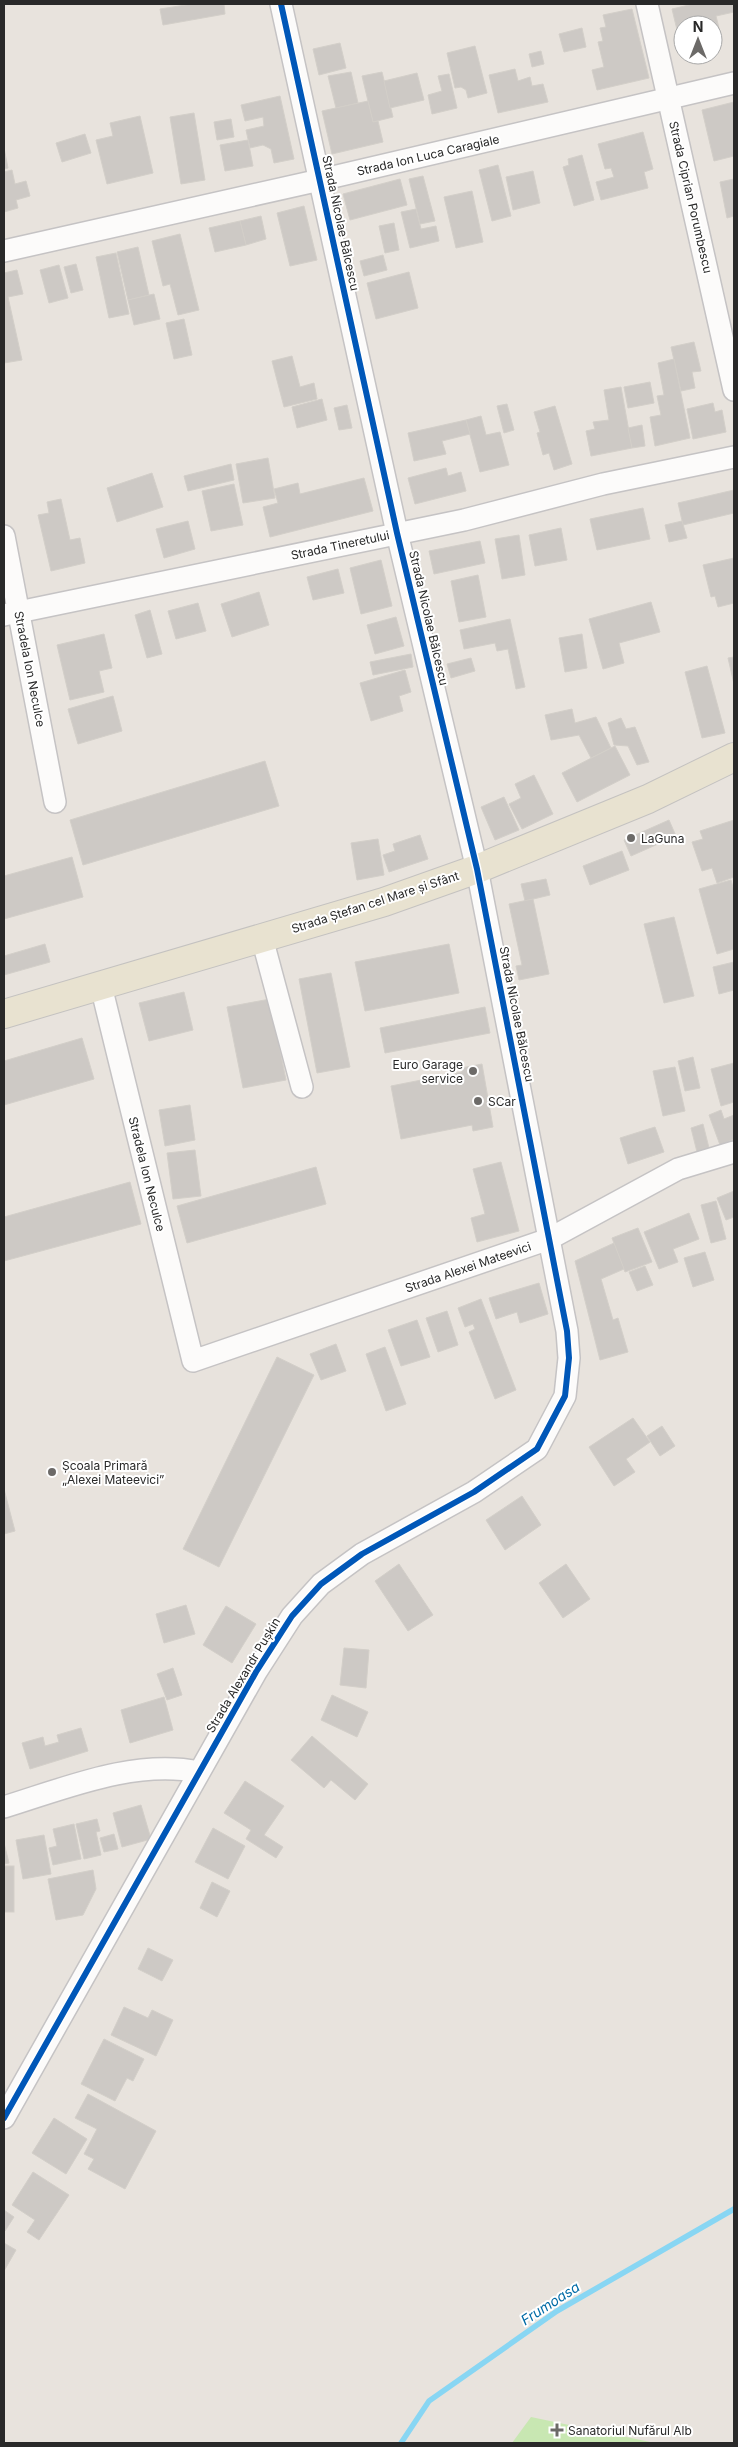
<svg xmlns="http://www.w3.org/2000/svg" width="738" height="2447" viewBox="0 0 738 2447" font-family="Inter,sans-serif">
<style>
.green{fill:#c8e7b2}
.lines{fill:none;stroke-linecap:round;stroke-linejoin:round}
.stream{stroke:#88d6f3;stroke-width:5.5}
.building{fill:#cdc9c5;stroke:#d3cfc9}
.minor-casing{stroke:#c5c3c4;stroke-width:24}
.major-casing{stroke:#c4c2c0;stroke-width:30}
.minor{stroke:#fcfbfa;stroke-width:21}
.major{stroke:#e8e2d0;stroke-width:28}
.cycleway-casing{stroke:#fff;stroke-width:9}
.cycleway{stroke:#0057b8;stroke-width:6}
.poi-dot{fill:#6c6a68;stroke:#fff;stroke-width:2}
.labels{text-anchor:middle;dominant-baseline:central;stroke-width:4;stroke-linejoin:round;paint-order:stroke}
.street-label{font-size:12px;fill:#292929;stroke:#fff}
.poi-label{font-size:12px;fill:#292929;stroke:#fff;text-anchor:start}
.water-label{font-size:14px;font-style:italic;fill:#006ba6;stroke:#fff}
</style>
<rect width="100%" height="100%" fill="#e8e3dd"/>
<polygon class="green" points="531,2417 655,2443 512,2443"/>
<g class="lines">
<polyline class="stream" points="401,2443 429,2401 557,2311 734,2209"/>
</g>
<g class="building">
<polygon points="192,4 224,4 225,14 163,25 160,9"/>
<polygon points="693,4 734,4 734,12 716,16 720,32 713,33 713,25 683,25 683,33 678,34 672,9"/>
<polygon points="632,9 649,78 597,90 592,70 604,67 598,42 603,41 600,28 606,27 603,15"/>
<polygon points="582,28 586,47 564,52 559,34"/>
<polygon points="340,43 346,68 319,75 313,49"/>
<polygon points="475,46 487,93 468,98 466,90 461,87 455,88 447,53"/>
<polygon points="541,51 544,64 532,67 529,54"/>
<polygon points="515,69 518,81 530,77 532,86 543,84 548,102 498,113 489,75"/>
<polygon points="351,72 358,103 336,108 328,76"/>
<polygon points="382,72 393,117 373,122 362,76"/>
<polygon points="417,73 424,100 390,108 384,81"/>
<polygon points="449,74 457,108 432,114 428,95 442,91 438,76"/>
<polygon points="280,96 294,159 274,163 271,149 263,145 250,148 246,130 264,126 263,117 245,121 241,105"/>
<polygon points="368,101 373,122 378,121 383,142 332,154 322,111"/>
<polygon points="734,102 734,156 714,161 702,110"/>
<polygon points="194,113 205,180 181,184 170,117"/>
<polygon points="140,116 153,173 107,184 96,140 113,136 110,123"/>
<polygon points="231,119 234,137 217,140 214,122"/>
<polygon points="643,132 653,169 644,172 648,188 601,200 596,182 614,177 611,168 605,169 598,144"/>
<polygon points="85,134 91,153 62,162 56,143"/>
<polygon points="248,140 253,166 225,171 220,145"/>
<polygon points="4,148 8,168 4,169"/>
<polygon points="582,155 594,200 574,206 563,167 569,165 568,159"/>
<polygon points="498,165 511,216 492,221 479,170"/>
<polygon points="12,170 15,184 26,181 30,196 16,200 18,208 4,212 4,172"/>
<polygon points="533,171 540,203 513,210 506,177"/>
<polygon points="423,176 435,221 420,224 409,179"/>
<polygon points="400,179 407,205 350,220 343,194"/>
<polygon points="734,179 734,216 727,218 720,182"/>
<polygon points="472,191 483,242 456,248 444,197"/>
<polygon points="304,206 317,260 290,266 277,213"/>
<polygon points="416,209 421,229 436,226 439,241 410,248 401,212"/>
<polygon points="261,216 266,239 246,245 240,221"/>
<polygon points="240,221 246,245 215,252 209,228"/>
<polygon points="394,223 399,250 385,253 379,226"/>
<polygon points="180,234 199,310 178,315 170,284 163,286 152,241"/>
<polygon points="138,247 149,295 128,300 117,252"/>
<polygon points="116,253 129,314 109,318 96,257"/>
<polygon points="383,255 387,270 364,276 360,261"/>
<polygon points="76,264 83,290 71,293 64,267"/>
<polygon points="59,265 68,298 49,303 40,270"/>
<polygon points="17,270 23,294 8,297 22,360 4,363 4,273"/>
<polygon points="409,272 418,308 376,319 367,283"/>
<polygon points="154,294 160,319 134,325 128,300"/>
<polygon points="184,319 192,355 174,359 166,323"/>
<polygon points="694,342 701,371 692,372 695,388 681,391 671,347"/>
<polygon points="292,356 300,387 314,383 317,399 284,407 272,361"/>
<polygon points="674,359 690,438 655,446 650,417 661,415 657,396 664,395 658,363"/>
<polygon points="650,382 654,403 628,408 624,387"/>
<polygon points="621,387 632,448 591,456 586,431 595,429 593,422 609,420 604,390"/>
<polygon points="322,399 327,420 297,428 292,407"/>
<polygon points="713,403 715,412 722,410 726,432 693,439 687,409"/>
<polygon points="507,404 514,430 504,433 497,406"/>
<polygon points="347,405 352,428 339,430 334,408"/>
<polygon points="555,406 572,464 554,470 549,453 543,455 537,433 540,432 534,412"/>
<polygon points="481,416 486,435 500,432 509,465 480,472 466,420"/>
<polygon points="466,420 470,434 442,441 446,454 414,461 408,433"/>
<polygon points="642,425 645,446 632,448 628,428"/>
<polygon points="268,458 275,498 243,503 236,464"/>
<polygon points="231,464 234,480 188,491 184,476"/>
<polygon points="446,468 448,476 461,472 466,491 415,504 408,478"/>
<polygon points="152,473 163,507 117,522 107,488"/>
<polygon points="364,478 373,511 270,537 263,507 278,503 274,489 298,483 300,494"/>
<polygon points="234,484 243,525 211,531 202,491"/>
<polygon points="734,490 734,513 683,525 678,503"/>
<polygon points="61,499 70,540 80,538 85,563 51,571 38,515 49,513 47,502"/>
<polygon points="643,508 650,539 597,550 590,519"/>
<polygon points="188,521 195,549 164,558 156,529"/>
<polygon points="682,521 687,538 669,542 665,525"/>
<polygon points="561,528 567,560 535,566 529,535"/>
<polygon points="519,535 525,575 502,579 495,539"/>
<polygon points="480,541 485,563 434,574 429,551"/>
<polygon points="734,558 734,603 718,607 715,596 711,597 703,565"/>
<polygon points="381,560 392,606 361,614 350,568"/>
<polygon points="338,569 344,593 313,600 307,577"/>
<polygon points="478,575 486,617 459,622 451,581"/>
<polygon points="259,592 269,625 232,637 221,604"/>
<polygon points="651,602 660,632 619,643 624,663 603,669 589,619"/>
<polygon points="198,603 206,631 176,639 168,611"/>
<polygon points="150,610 162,654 147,658 135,615"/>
<polygon points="396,617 404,646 375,654 367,625"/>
<polygon points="510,619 525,687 516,689 508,649 497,651 495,643 464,649 460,630"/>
<polygon points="104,634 112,668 99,671 104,692 70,700 57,645"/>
<polygon points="582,634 587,668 565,672 559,638"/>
<polygon points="411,654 413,667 373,675 370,662"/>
<polygon points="734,657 734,684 728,658"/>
<polygon points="471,658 475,671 451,678 447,664"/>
<polygon points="707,666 725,733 702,738 685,672"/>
<polygon points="405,670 411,692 399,696 403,711 371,721 360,683"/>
<polygon points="113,696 122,731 78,744 68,709"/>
<polygon points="572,709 575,723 596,717 611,748 591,758 579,735 551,740 545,715"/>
<polygon points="621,718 626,729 635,727 649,762 637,765 628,746 614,745 608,723"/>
<polygon points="615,746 630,775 577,802 562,773"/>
<polygon points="265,761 279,806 83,865 70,820"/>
<polygon points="534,775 553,814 522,829 509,804 521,798 515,784"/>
<polygon points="504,797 519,830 495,840 481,807"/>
<polygon points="669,820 676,836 631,856 624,840"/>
<polygon points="734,820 734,877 717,883 712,868 702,871 692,842 703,839 700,831"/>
<polygon points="420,835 428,859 389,872 383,855 395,851 393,844"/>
<polygon points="378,839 384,875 357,880 351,843"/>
<polygon points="622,851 629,870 590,885 583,866"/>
<polygon points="72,857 83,897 4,919 4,876"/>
<polygon points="546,879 550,895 525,901 521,884"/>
<polygon points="731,880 734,891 734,949 717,954 699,889"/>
<polygon points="533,899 549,974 519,980 516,966 522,965 509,904"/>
<polygon points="674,917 694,996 664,1003 644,924"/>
<polygon points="45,944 50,962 4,975 4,956"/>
<polygon points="449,944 459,993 365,1011 355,962"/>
<polygon points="734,962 734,990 719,994 713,967"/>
<polygon points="331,973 350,1067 317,1073 299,979"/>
<polygon points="184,992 193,1030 149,1041 139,1003"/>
<polygon points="270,999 286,1080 243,1088 227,1007"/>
<polygon points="485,1007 490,1033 385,1053 380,1028"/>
<polygon points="82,1038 94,1079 4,1105 4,1061"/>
<polygon points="693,1057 700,1088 685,1091 678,1061"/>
<polygon points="734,1063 734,1102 721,1106 711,1069"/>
<polygon points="482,1064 493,1127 473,1131 472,1125 401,1139 391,1086 462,1072 461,1068"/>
<polygon points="675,1067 685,1111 663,1116 653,1071"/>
<polygon points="190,1105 195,1140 165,1146 159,1110"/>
<polygon points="721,1110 724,1119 734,1115 734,1139 720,1145 709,1115"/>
<polygon points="703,1124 709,1148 697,1152 691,1128"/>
<polygon points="655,1127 664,1152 628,1164 620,1138"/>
<polygon points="195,1150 201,1196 173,1199 167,1153"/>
<polygon points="501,1162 519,1231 477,1242 471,1218 485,1214 473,1169"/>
<polygon points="316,1167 326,1204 187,1243 177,1206"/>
<polygon points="130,1182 141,1224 4,1261 4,1217"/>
<polygon points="734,1191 734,1217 726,1220 717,1198"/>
<polygon points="716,1201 726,1239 711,1243 701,1205"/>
<polygon points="689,1213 699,1239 673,1249 678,1262 659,1269 644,1232"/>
<polygon points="638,1228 652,1262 625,1272 612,1238"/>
<polygon points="614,1243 624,1269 601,1279 613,1320 618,1318 628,1352 600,1360 575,1261"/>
<polygon points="705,1252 714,1280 693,1287 684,1258"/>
<polygon points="645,1266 653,1285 637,1291 629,1272"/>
<polygon points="539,1283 548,1314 520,1323 517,1312 496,1319 489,1298"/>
<polygon points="481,1299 516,1390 495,1399 469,1332 475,1329 473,1324 465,1327 458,1308"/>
<polygon points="447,1311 458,1345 438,1352 426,1318"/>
<polygon points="417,1320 430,1357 401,1366 388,1330"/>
<polygon points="336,1344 346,1371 321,1380 310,1354"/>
<polygon points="385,1347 406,1404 386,1411 366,1354"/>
<polygon points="277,1357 314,1375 219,1567 183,1549"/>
<polygon points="633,1418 650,1442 626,1459 635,1472 614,1486 589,1447"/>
<polygon points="662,1426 675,1446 660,1456 647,1436"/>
<polygon points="4,1489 15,1531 4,1534"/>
<polygon points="522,1496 541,1525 505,1550 486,1520"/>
<polygon points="399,1564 433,1615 408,1631 375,1581"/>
<polygon points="566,1564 590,1599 563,1618 539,1583"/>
<polygon points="186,1605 195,1634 164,1643 156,1614"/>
<polygon points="226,1606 256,1624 232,1663 203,1645"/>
<polygon points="344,1648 369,1650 366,1688 340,1685"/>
<polygon points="173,1668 182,1695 167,1700 157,1674"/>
<polygon points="332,1695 368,1712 357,1737 321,1720"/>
<polygon points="164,1697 173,1730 130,1743 121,1710"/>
<polygon points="81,1728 88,1751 30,1769 22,1743 43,1737 45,1746 59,1742 57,1735"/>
<polygon points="312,1736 368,1784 355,1800 331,1780 324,1788 291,1760"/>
<polygon points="245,1781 284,1806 264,1835 283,1847 276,1858 246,1839 251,1830 224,1813"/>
<polygon points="141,1805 151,1839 122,1847 113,1813"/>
<polygon points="97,1819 100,1831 96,1832 101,1855 84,1859 76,1824"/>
<polygon points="74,1824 81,1859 53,1865 49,1848 57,1846 53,1829"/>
<polygon points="213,1828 245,1846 228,1879 195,1862"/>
<polygon points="114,1834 118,1849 104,1852 100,1838"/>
<polygon points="44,1835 51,1874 23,1879 16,1840"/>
<polygon points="4,1843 9,1863 4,1864"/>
<rect x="4" y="1866" width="10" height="46"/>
<polygon points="93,1870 96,1889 83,1915 56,1920 48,1879"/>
<polygon points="212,1882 230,1891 217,1917 200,1908"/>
<polygon points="148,1948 173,1960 162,1981 138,1969"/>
<polygon points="124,2007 148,2018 152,2010 173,2020 156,2056 111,2035"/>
<polygon points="104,2039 144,2059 133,2081 127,2078 115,2101 81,2084"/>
<polygon points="88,2094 156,2131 125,2189 88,2169 94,2159 84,2154 97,2129 75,2118"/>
<polygon points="54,2118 87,2139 66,2174 32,2153"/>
<polygon points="33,2172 69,2195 39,2240 27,2232 35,2220 12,2205"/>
<polygon points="4,2210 14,2217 5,2231 4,2230"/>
<polygon points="4,2243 16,2250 4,2271"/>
</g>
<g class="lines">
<g class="minor-casing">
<g id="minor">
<polyline points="647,4 734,390"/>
<polyline points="4,251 320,180 734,83"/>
<polyline points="4,536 55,802"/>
<polyline points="4,615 464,520 603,484 734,457"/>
<polyline points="262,938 302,1087"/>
<polyline points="101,986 193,1361 549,1239 678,1169 734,1152"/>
<path d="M4 1807C66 1788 134 1759 199 1772"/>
<polyline points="4,2118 256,1672 292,1616 321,1584 362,1554 474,1492 537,1449 565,1396 569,1358 567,1331 477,869 397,533 281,4"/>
</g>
</g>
<g class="major-casing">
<polyline id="major" points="4,1014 384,902 477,869 648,799 734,757"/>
</g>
<use href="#minor" class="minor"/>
<use href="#major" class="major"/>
<g class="cycleway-casing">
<polyline id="cycleway" points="4,2118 256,1672 292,1616 321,1584 362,1554 474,1492 537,1449 565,1396 569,1358 567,1331 477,869 397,533 281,4"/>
</g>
<use href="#cycleway" class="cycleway"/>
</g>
<g class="poi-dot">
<circle cx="631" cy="838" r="5"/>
<circle cx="473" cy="1071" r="5"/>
<circle cx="478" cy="1101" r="5"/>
<circle cx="52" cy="1472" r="5"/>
<path d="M554.5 2422.5h5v5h5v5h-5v5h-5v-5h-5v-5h5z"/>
</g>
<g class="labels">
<g class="street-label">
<text transform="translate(428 155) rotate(-13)">Strada Ion Luca Caragiale</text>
<text transform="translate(691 197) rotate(77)">Strada Ciprian Porumbescu</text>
<text transform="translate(341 223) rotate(78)">Strada Nicolae Bălcescu</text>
<text transform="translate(340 545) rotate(-12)">Strada Tineretului</text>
<text transform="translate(429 618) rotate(77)">Strada Nicolae Bălcescu</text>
<text transform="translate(30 669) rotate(79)">Stradela Ion Neculce</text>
<text transform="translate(375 902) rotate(-18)">Strada Ștefan cel Mare și Sfânt</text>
<text transform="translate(517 1014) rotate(79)">Strada Nicolae Bălcescu</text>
<text transform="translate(147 1174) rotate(76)">Stradela Ion Neculce</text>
<text transform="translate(468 1267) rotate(-19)">Strada Alexei Mateevici</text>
<text transform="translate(243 1675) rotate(-59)">Strada Alexandr Pușkin</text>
</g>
<g class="poi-label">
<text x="641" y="838">LaGuna</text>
<text x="463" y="1064" text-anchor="end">Euro Garage<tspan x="463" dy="14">service</tspan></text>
<text x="488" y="1101">SCar</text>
<text x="62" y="1465">Școala Primară<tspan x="62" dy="14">„Alexei Mateevici”</tspan></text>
<text x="568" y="2430">Sanatoriul Nufărul Alb</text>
</g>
<g class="water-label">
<text transform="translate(550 2303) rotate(-33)">Frumoasa</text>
</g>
</g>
<rect width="738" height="2447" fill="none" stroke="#292929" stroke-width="10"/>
<g transform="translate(698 40)"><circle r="24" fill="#ffffff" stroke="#a9a9a9"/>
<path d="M0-4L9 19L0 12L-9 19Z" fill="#6c6a68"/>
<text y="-8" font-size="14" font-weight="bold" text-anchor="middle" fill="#292929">N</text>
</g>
</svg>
